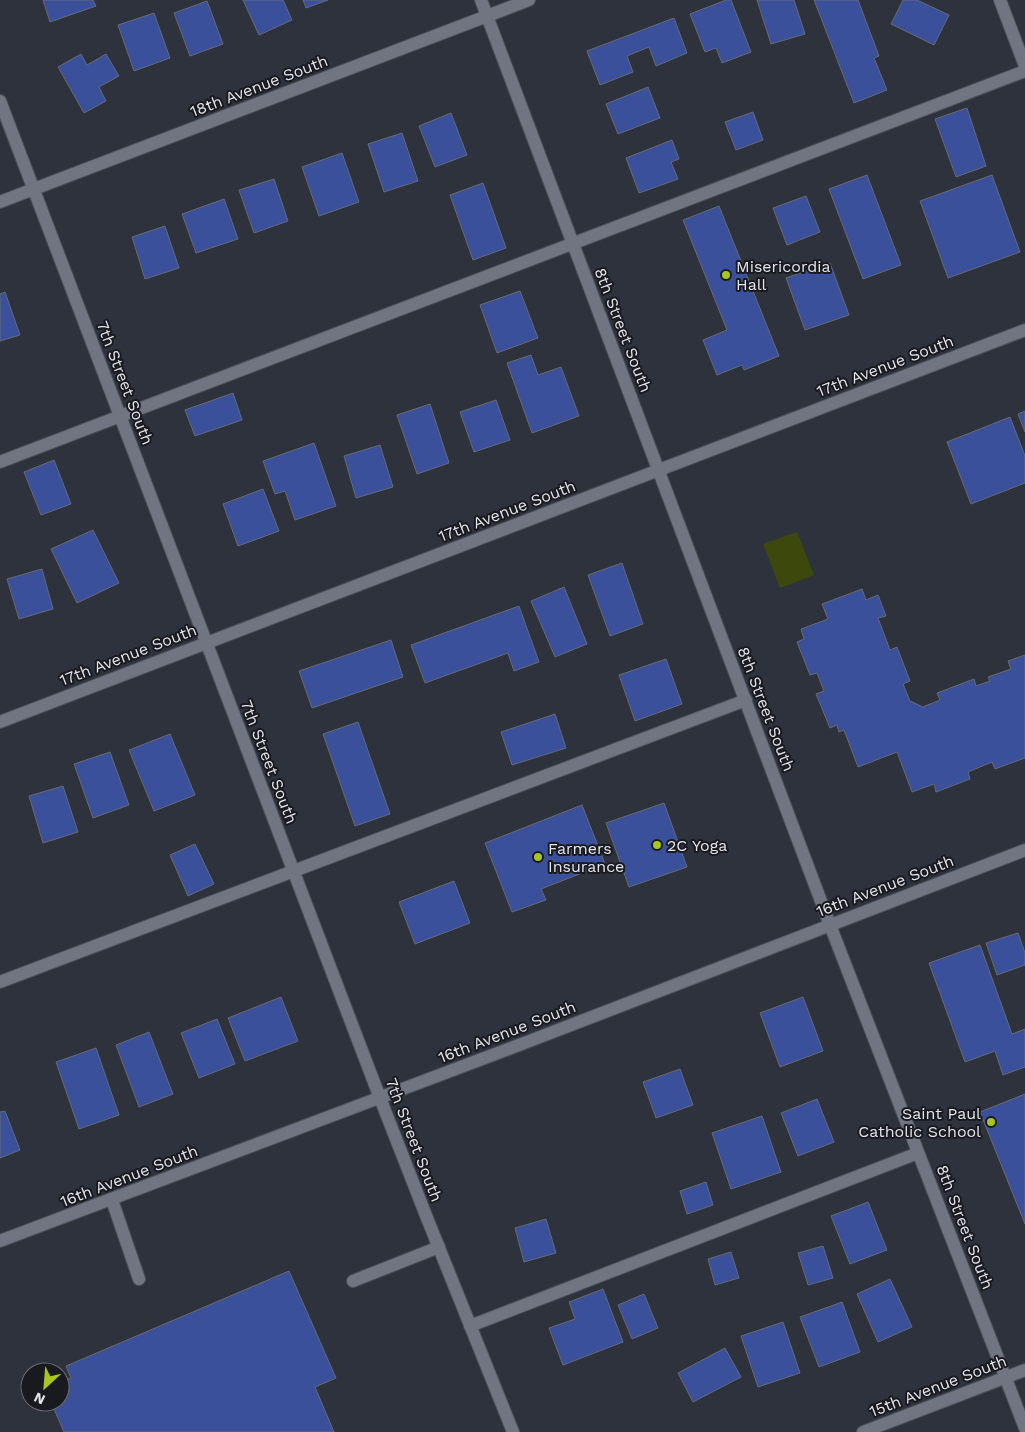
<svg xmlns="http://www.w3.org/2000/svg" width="1025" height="1432" viewBox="0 0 1025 1432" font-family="'Work Sans',sans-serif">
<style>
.green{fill:#3d490c}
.building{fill:#3b509b;stroke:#666a76}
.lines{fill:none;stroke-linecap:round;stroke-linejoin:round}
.service-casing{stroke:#4b4f57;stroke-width:14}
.minor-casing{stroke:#4b4f57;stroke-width:14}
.tertiary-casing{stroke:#4b4f57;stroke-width:14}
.service{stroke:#707581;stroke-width:12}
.minor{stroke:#707581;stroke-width:12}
.tertiary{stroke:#707581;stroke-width:12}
.poi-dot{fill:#a8c71d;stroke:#181a1f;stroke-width:2}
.labels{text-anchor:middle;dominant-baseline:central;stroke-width:4;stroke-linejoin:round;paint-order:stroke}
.street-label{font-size:16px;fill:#e3e5ec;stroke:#181a1f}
.poi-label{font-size:16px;fill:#e3e5ec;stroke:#181a1f;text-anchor:start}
</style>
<rect width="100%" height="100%" fill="#2e323d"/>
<polygon class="green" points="797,532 814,575 780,588 763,544"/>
<g class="building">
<polygon points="43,0 93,0 96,6 50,22"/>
<polygon points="243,0 283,0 292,20 259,35"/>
<polygon points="303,0 328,0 306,8"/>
<polygon points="726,0 731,0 751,52 722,63 716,48 705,52 690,14"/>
<polygon points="757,0 794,0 805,34 771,44"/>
<polygon points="814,0 858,0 879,56 874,58 887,90 854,103"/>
<polygon points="903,0 917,0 949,15 934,45 891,24"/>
<polygon points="207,1 223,44 190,56 174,13"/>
<polygon points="154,13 170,58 134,71 118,25"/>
<polygon points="674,18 687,53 656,66 649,47 627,56 633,72 600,85 587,51"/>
<polygon points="81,54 87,65 106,54 119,76 99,87 106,101 84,113 58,67"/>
<polygon points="648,87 660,118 618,134 606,104"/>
<polygon points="967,108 986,166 956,177 935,119"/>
<polygon points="753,112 763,140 736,150 725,122"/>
<polygon points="451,113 467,155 435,167 419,126"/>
<polygon points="402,133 418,181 384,192 368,144"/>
<polygon points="672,140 679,159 671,162 678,179 639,193 626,158"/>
<polygon points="342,153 359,202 319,216 302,167"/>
<polygon points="867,175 901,265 863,279 829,189"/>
<polygon points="992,175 1020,252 948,278 920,201"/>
<polygon points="274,179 288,221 254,233 239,190"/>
<polygon points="483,183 506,248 473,260 450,195"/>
<polygon points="806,196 820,232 787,245 773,208"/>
<polygon points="224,199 238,239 196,253 182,214"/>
<polygon points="719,206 779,356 744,370 742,365 717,375 703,340 727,330 683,220"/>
<polygon points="165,226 179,268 145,279 132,237"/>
<polygon points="830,263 849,315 805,330 786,278"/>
<polygon points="520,291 538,338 497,353 480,305"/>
<polygon points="5,292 20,335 0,341 0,294"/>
<polygon points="531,355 538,375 561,367 579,416 532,433 507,363"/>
<polygon points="233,393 242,420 195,436 185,410"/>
<polygon points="496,400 510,440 474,452 460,412"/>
<polygon points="430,404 449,463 417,474 397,415"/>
<polygon points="1025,411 1025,432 1018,414"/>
<polygon points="1010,417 1025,456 1025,483 971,504 947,442"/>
<polygon points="314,443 336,506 295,520 285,491 275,494 263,461"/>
<polygon points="380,445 393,487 356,498 344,456"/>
<polygon points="54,460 71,504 41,515 24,472"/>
<polygon points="263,489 279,531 238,546 223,504"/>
<polygon points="93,530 119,583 77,603 51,549"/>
<polygon points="622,563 643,624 610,636 588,575"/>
<polygon points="42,569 53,609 19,619 7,579"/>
<polygon points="564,587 587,644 555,657 531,601"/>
<polygon points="862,589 866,600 878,595 886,616 878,618 890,650 897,647 910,681 903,684 910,701 923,707 940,700 937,693 974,679 976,686 990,681 988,677 1011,669 1008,661 1025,655 1025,758 995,769 992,762 968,772 970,779 936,792 934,784 912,792 897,752 858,767 844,730 839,732 837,725 830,728 816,694 824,691 817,673 810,675 797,642 804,639 801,629 828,619 822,604"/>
<polygon points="519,606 539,662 514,671 508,653 425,683 411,645"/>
<polygon points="391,640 403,677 312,708 299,671"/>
<polygon points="666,659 682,704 635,721 619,675"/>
<polygon points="555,714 566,748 512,765 501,732"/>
<polygon points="358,722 390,814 355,826 323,734"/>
<polygon points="170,734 195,795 154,811 129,750"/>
<polygon points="110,752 129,805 93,818 74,764"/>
<polygon points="63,786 78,832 43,843 29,796"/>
<polygon points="664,803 687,867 629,887 606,823"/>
<polygon points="582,805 605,864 541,889 546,900 512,912 485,843"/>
<polygon points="195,844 214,884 188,896 170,855"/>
<polygon points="454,881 470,923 415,944 399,902"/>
<polygon points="1018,933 1025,953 1025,965 997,975 986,943"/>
<polygon points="980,945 1012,1034 1025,1029 1025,1067 1003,1075 995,1051 965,1062 929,963"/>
<polygon points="281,997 298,1041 245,1061 228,1018"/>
<polygon points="803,997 823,1051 780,1067 760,1013"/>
<polygon points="217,1019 235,1064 199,1078 181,1033"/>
<polygon points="149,1032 173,1094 139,1107 116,1045"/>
<polygon points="96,1048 119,1115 79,1129 56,1062"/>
<polygon points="680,1069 693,1105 656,1118 643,1082"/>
<polygon points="1025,1094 1025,1224 980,1112"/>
<polygon points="817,1099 834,1142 798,1156 781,1113"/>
<polygon points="5,1111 20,1150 0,1158 0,1112"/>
<polygon points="762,1116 781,1172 731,1189 712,1133"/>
<polygon points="706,1182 713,1205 687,1214 680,1191"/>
<polygon points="868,1202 887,1250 850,1264 831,1216"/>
<polygon points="546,1219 556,1253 524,1262 515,1228"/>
<polygon points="823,1246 833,1278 808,1285 798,1253"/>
<polygon points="731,1252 739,1278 715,1285 708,1259"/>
<polygon points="289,1271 336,1378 315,1387 334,1432 64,1432 51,1402 60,1402 60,1383 71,1378 66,1366"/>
<polygon points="890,1279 912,1327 878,1342 857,1294"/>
<polygon points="603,1289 623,1342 563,1365 549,1328 575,1319 569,1302"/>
<polygon points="644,1294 658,1328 632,1339 618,1305"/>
<polygon points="842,1302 860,1352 819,1367 800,1317"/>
<polygon points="783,1322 800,1373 758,1387 741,1336"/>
<polygon points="725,1348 741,1377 693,1402 678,1373"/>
</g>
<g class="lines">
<g class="service-casing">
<g id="service">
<polyline points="0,462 1025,71"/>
<polyline points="0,982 746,700"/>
<polyline points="112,1200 139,1279"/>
<polyline points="353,1281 439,1247"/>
<polyline points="470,1326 918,1153"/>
</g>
</g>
<g class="minor-casing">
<g id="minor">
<polyline points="481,0 830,925 1025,1428"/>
<polyline points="1000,0 1025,66"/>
<polyline points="0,101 380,1098"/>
<polyline points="0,202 529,0"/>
<polyline points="0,722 1025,330"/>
<polyline points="863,1432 1025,1370"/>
</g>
</g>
<g class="tertiary-casing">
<g id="tertiary">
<polyline points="380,1098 425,1213 513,1432"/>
<polyline points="0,1241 527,1042 1025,850"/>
</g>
</g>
<use href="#service" class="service"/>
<use href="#minor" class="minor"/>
<use href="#tertiary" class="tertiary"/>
</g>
<g class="poi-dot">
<circle cx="726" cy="275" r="5"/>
<circle cx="657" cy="845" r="5"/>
<circle cx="538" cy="857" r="5"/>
<circle cx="991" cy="1122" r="5"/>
</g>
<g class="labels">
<g class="street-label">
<text transform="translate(259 86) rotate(-21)">18th Avenue South</text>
<text transform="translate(623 330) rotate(69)">8th Street South</text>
<text transform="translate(885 366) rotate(-21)">17th Avenue South</text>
<text transform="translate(125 383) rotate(69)">7th Street South</text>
<text transform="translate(507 511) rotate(-21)">17th Avenue South</text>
<text transform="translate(128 655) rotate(-21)">17th Avenue South</text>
<text transform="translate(766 709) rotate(69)">8th Street South</text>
<text transform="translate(269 762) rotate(69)">7th Street South</text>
<text transform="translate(885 886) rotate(-21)">16th Avenue South</text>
<text transform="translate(507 1032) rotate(-21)">16th Avenue South</text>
<text transform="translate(414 1140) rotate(69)">7th Street South</text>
<text transform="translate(129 1176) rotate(-21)">16th Avenue South</text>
<text transform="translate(965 1227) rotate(69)">8th Street South</text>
<text transform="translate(938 1386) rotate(-21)">15th Avenue South</text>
</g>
<g class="poi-label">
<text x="736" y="266">Misericordia<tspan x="736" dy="18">Hall</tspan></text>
<text x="667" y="845">2C Yoga</text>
<text x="548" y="848">Farmers<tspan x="548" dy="18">Insurance</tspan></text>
<text x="981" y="1113" text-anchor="end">Saint Paul<tspan x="981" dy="18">Catholic School</tspan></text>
</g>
</g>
<g transform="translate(45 1387) rotate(206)"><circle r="24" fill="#181a1f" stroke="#696b71"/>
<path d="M0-4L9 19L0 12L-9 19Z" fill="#a8c71d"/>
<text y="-8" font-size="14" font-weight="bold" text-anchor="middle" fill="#e3e5ec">N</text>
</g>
</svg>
